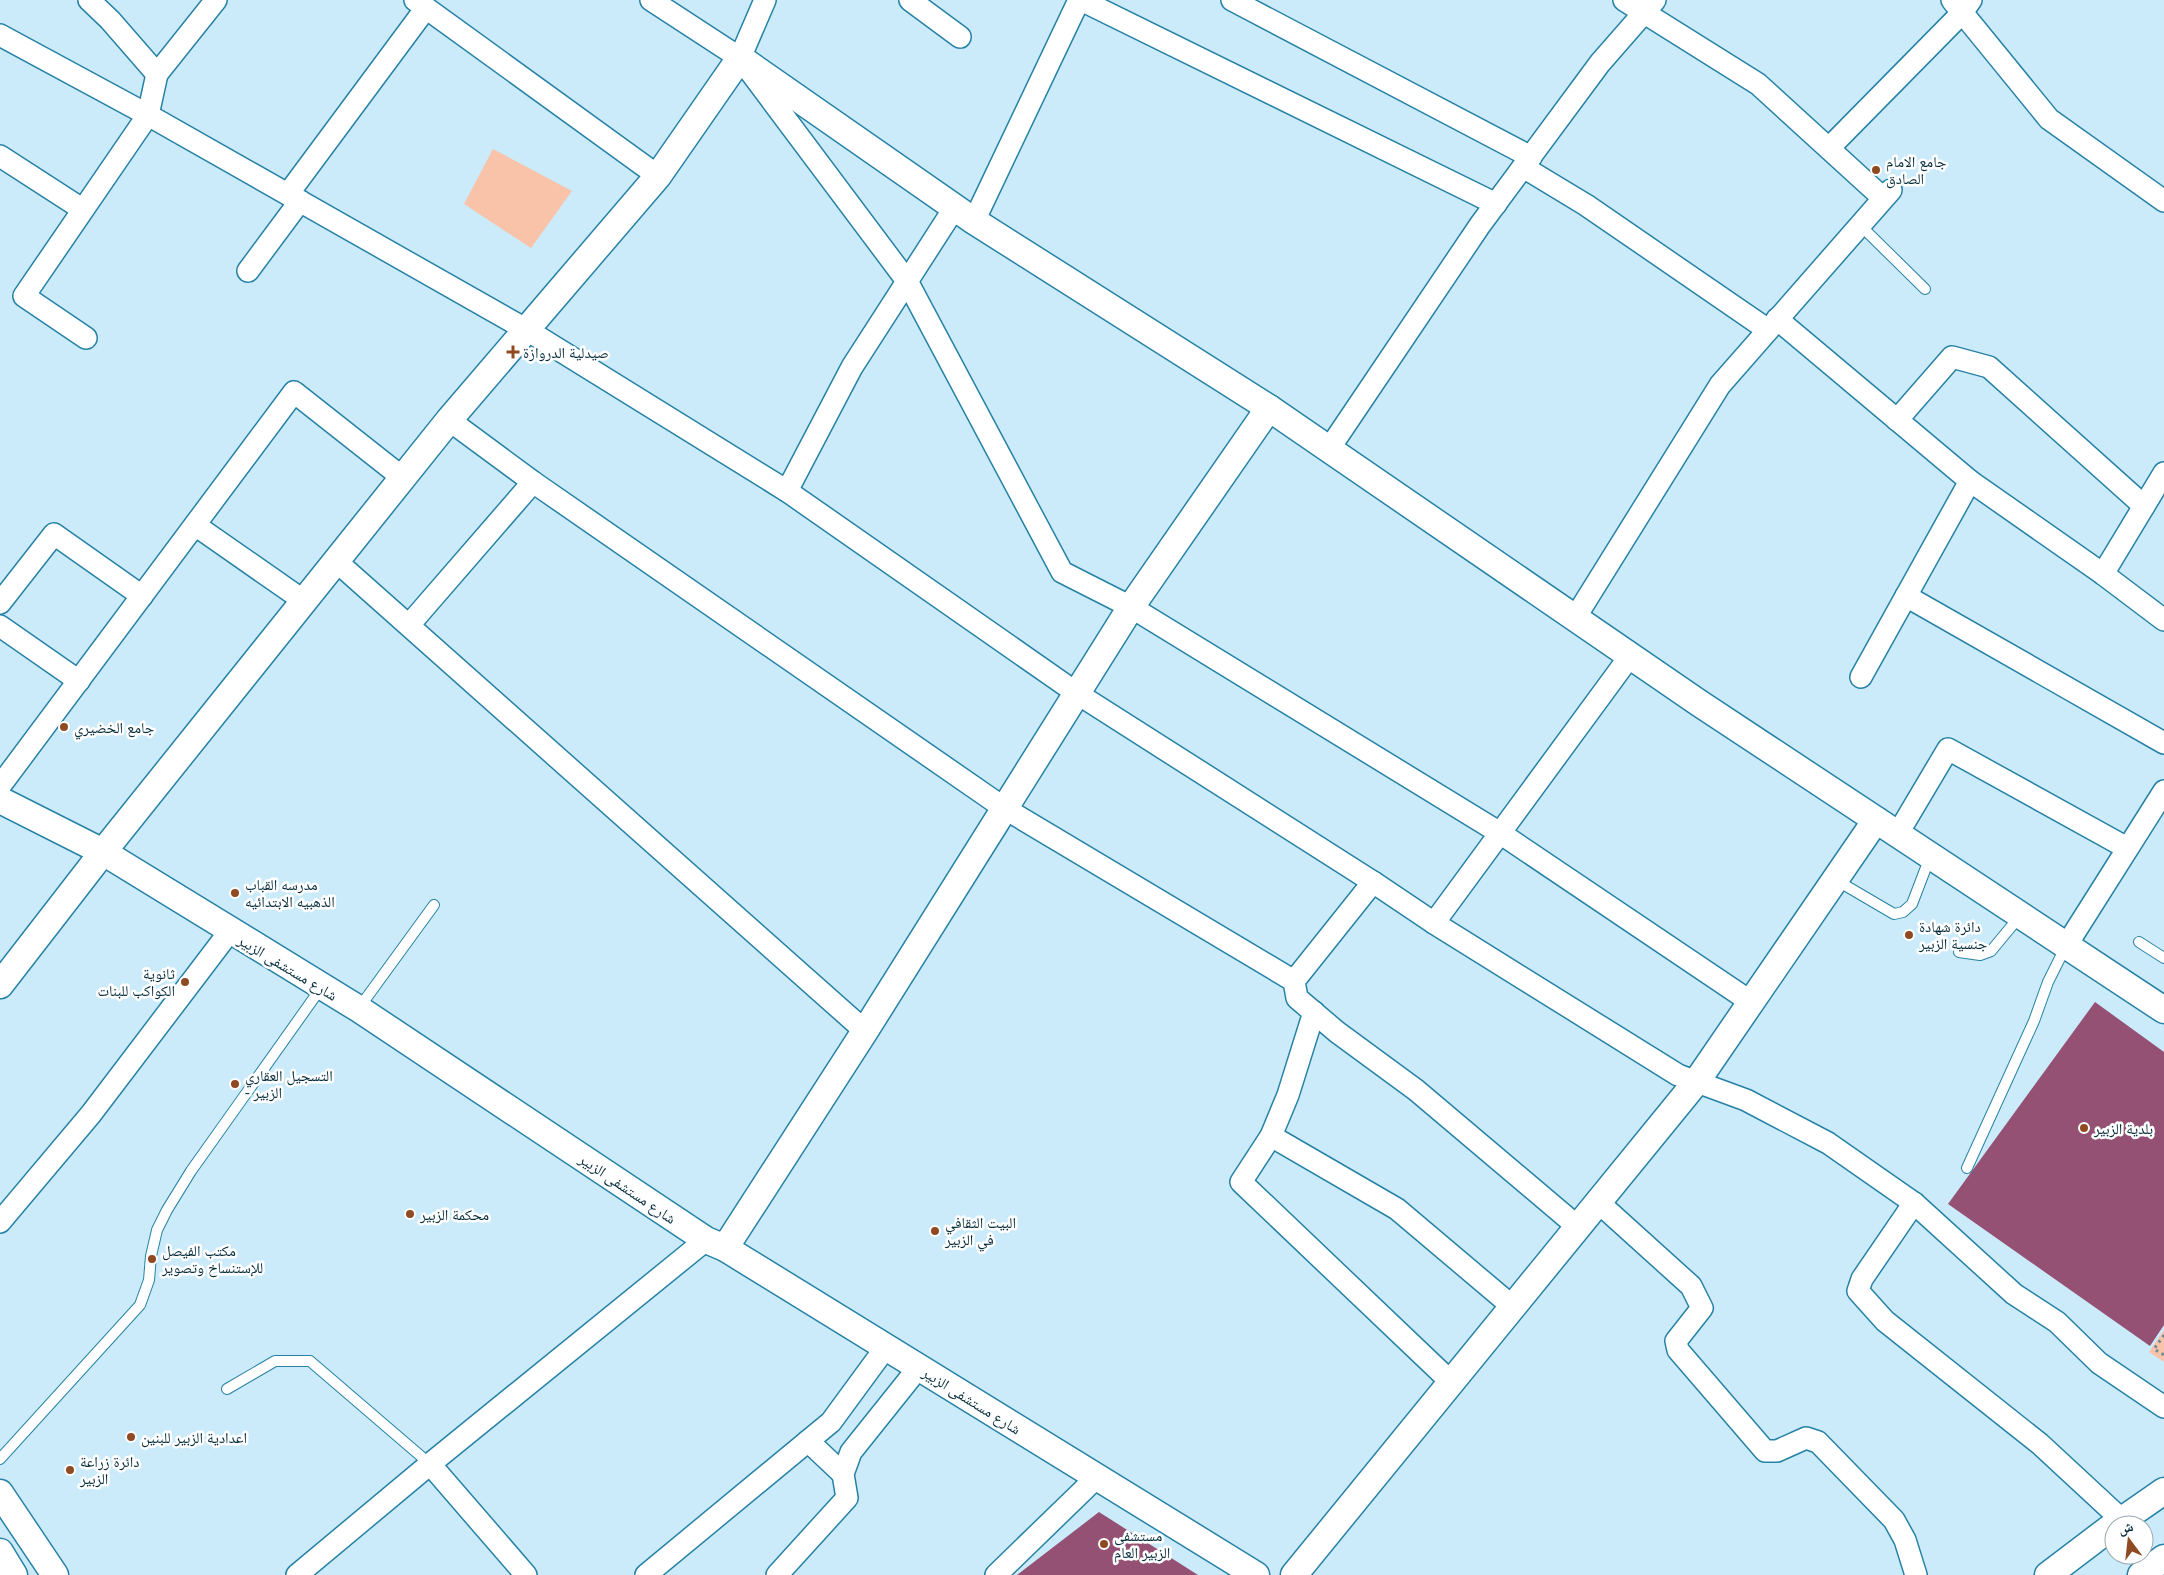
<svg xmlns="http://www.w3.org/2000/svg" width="2164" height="1575" viewBox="0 0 2164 1575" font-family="'Noto Serif','Noto Naskh Arabic',serif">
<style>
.green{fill:#f8c3a8}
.building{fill:#945174}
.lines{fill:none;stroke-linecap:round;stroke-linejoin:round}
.service-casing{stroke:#2682a5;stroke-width:12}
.minor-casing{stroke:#2682a5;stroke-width:24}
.tertiary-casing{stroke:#2682a5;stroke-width:29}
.path{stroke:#688b9a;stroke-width:3;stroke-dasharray:2.5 4;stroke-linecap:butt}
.service{stroke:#fff;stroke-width:10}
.minor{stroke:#fff;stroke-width:21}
.tertiary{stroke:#fff;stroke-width:26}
.poi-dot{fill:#904a21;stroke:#fff;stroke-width:2}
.labels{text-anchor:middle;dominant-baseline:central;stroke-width:5;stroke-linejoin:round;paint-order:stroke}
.poi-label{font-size:15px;fill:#042b3a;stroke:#fff;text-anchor:start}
.street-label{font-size:15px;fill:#042b3a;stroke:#fff}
</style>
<rect width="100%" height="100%" fill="#cbebfa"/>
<g class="green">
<polygon points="493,149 572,191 531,248 464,204"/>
<polygon points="2164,1330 2164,1362 2149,1352"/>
</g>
<g class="building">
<polygon points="2095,1002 2164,1052 2164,1325 2150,1346 1948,1204"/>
<polygon points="1099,1512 1198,1575 1017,1575"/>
</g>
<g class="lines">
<g class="service-casing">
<g id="service">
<polyline points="1860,225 1925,289"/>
<polyline points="1836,880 1894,914 1903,912 1912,904 1930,857"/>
<polyline points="2139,942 2164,958"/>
<polyline points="1959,952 1980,955 1991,951 2020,916"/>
<polyline points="359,1008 434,905"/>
<polyline points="1967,1168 2034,1021 2048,982 2066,946"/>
<polyline points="227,1389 275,1361 310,1361 430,1464"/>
<polyline points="0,1459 140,1305 149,1280 151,1256 157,1230 167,1210 191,1171 321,988"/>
</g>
</g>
<g class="minor-casing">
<g id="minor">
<polyline points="89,0 110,20 157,74"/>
<polyline points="415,0 658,176"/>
<polyline points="651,0 740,58 907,281 1062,572 1131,607 1500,833 1751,1002"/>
<polyline points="910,0 960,37"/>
<polyline points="1081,0 1496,204"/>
<polyline points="1232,0 1531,157"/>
<polyline points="1624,0 1758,84 1883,198"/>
<polyline points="1952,0 2049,119 2164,201"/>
<polyline points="0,35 148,115 527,330 787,491 1078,694 1373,882 1434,923 1678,1075 1746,1100 1828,1143 1914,1203 2014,1294 2057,1322 2099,1363 2164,1407"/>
<polyline points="740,58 765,0"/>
<polyline points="1829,148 1961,14 1971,0"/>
<polyline points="0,156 82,209"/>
<polyline points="1523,167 1586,205 1768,330"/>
<polyline points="288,194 426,8"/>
<polyline points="974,221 1079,0"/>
<polyline points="248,271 300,201"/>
<polyline points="1777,319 1970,481 2103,574 2164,620"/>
<polyline points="86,338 24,296 148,115 157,74 216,0"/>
<polyline points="449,420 533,482 1004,808 1294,981"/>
<polyline points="1897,420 1952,357 1989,367 2144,506"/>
<polyline points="1329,449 1480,225 1600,63 1655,0"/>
<polyline points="787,491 852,367 955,207"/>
<polyline points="195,525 304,601"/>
<polyline points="336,561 865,1031"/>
<polyline points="2103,574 2164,473"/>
<polyline points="1906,596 2164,743"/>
<polyline points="0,603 54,534 142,596"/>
<polyline points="1575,618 1720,385 1891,190"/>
<polyline points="409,625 533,482"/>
<polyline points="0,626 79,681"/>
<polyline points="1861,677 1970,481"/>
<polyline points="0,786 294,392 403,478"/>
<polyline points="1897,835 1948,749 2127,848"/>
<polyline points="1373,882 1294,981 1297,998 1337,1032 1416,1090 1578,1227"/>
<polyline points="1434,923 1630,656"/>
<polyline points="2066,946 2164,791"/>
<polyline points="1314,1012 1288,1095 1271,1136 1241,1182 1451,1382"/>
<polyline points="1271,1136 1397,1209 1513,1307"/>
<polyline points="1598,1202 1691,1286 1702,1308 1676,1341 1678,1350 1765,1451 1777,1451 1806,1438 1818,1442 1894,1520 1905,1540 1916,1575"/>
<polyline points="1914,1203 1862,1279 1858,1291 1885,1321 2040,1444 2122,1520"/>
<polyline points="0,1222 91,1114 230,931"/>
<polyline points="808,1441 843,1474"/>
<polyline points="430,1464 526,1575"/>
<polyline points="297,1575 430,1464 706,1240"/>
<polyline points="646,1575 831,1422 886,1347"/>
<polyline points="777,1575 847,1498 843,1474 851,1452 919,1367"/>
<polyline points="996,1575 1097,1477"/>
</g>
</g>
<g class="tertiary-casing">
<g id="tertiary">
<polyline points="0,800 103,852 359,1009 706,1240 725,1248 1256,1575"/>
<polyline points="0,985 103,852 449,420 658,176 740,58 974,221 1269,408 1699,703 2164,1010"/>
<polyline points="725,1248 865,1031 1131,607 1269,408"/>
<polyline points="0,1493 55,1575"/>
<polyline points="2115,1525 2164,1491"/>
<polyline points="0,1552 14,1575"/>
<polyline points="1294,1575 1697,1081 1876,820"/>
<polyline points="2048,1575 2114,1525"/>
<polyline points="2141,1575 2164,1558"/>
</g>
</g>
<polyline class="path" points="2164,1335 2154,1349 2164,1355"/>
<use href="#service" class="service"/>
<use href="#minor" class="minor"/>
<use href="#tertiary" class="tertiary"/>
</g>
<g class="poi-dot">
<circle cx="1876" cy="170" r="5"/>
<path d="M510.5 344.5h5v5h5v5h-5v5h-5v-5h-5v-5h5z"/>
<circle cx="64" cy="727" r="5"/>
<circle cx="235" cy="893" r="5"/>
<circle cx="1909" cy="935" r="5"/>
<circle cx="185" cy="982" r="5"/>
<circle cx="235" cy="1084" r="5"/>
<circle cx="2084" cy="1128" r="5"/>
<circle cx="410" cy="1214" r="5"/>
<circle cx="935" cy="1231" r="5"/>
<circle cx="152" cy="1259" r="5"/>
<circle cx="131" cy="1437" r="5"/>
<circle cx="70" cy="1470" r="5"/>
<circle cx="1104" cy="1544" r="5"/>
</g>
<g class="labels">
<g class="poi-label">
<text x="1886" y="161">جامع الامام<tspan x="1886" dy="17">الصادق</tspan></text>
<text x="523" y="352">صيدلية الدروازة</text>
<text x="74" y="727">جامع الخضيري</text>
<text x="245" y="884">مدرسه القباب<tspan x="245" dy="17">الذهبيه الابتدائيه</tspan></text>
<text x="1919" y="926">دائرة شهادة<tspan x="1919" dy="17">جنسية الزبير</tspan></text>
<text x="175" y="973" text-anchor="end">ثانوية<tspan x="175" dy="17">الكواكب للبنات</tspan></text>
<text x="245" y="1075">التسجيل العقاري<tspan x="245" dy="17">- الزبير</tspan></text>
<text x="2094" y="1128">بلدية الزبير</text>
<text x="420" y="1214">محكمة الزبير</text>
<text x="945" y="1222">البيت الثقافي<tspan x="945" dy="17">في الزبير</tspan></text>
<text x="162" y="1250">مكتب الفيصل<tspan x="162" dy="17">للإستنساخ وتصوير</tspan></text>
<text x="141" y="1437">اعدادية الزبير للبنين</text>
<text x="80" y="1461">دائرة زراعة<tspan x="80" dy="17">الزبير</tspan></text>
<text x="1114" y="1535">مستشفى<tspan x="1114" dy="17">الزبير العام</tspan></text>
</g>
<g class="street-label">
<text transform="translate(288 967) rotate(31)">شارع مستشفى الزبير</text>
<text transform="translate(628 1188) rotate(34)">شارع مستشفى الزبير</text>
<text transform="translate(972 1400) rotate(32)">شارع مستشفى الزبير</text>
</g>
</g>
<g transform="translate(2129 1540) rotate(345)"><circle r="24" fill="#ffffff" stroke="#9baab0"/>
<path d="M0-4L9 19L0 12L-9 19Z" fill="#904a21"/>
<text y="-8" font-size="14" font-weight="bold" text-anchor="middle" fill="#042b3a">ش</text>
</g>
</svg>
